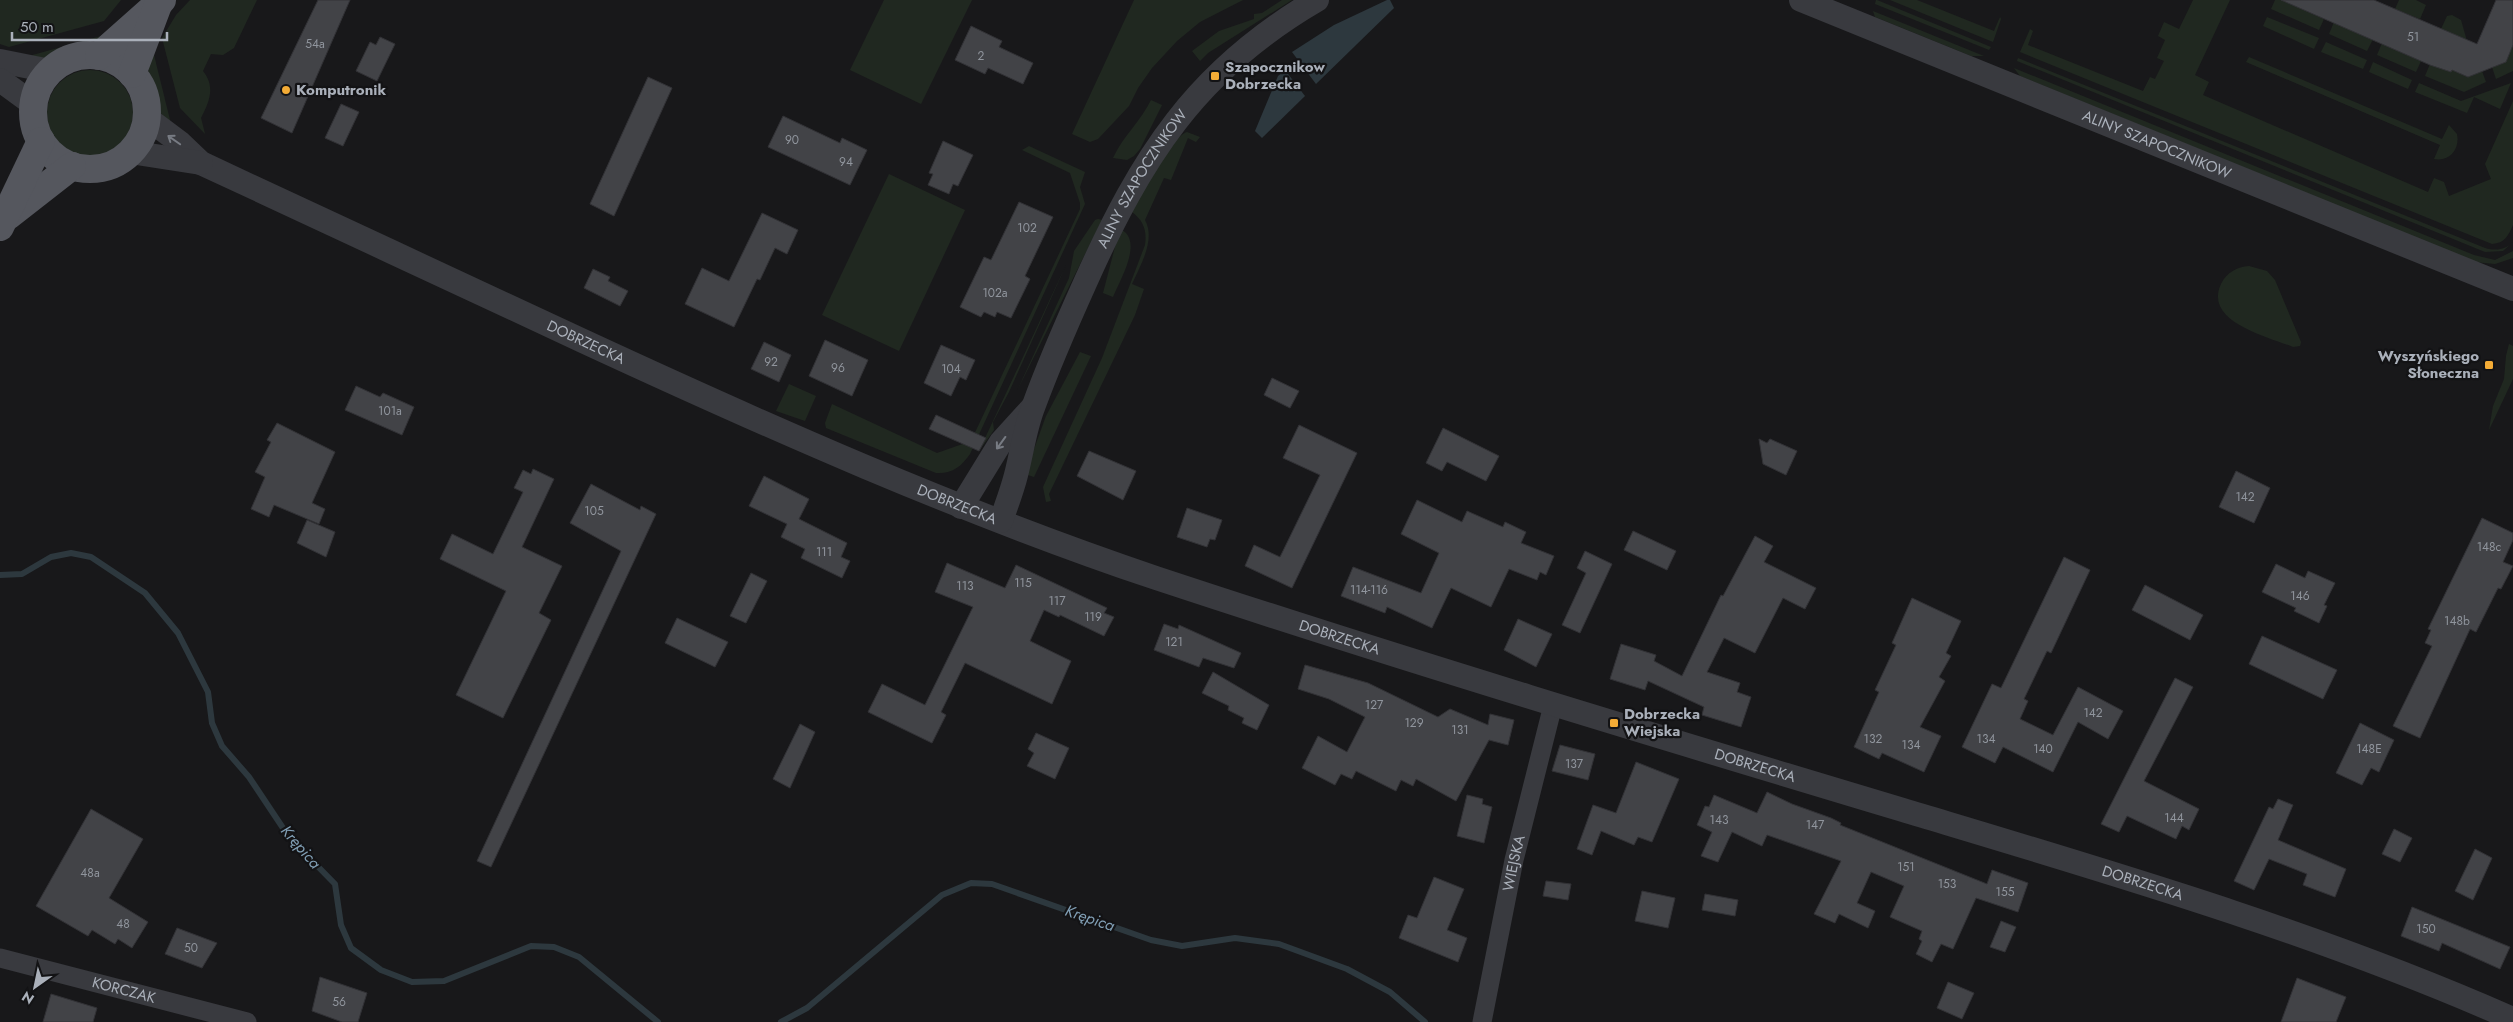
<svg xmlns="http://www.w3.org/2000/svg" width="2513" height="1022" viewBox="0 0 2513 1022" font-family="Jost,sans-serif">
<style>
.green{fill:#202820}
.water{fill:#2d383e}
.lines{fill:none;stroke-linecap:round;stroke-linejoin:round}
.stream{stroke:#2d383e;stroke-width:6}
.building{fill:#424347;stroke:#323236}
.minor{stroke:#393a3f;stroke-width:19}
.tertiary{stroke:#393a3f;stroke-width:24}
.primary{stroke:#55575e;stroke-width:28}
.oneway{stroke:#777b83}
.poi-dot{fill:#f4ac36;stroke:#131315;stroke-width:2}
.labels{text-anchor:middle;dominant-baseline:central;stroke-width:4.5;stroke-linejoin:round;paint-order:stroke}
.number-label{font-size:12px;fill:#90959d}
.poi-label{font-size:15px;font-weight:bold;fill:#aab0ba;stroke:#131315;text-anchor:start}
.street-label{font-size:15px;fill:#aab0ba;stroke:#131315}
.water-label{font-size:16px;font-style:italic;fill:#819fb5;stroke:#131315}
</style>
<rect width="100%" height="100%" fill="#18181a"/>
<g class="green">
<polygon points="0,0 121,0 104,21 9,47 0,44"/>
<path d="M190 0H257L234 48 223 55 211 54 203 71C216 87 209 102 201 118L205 134 180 108 162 38 176 15Z"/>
<polygon points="884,0 972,0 921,104 850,70"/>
<polygon points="1134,0 1243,0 1200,22 1177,41 1152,68 1138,88 1129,106 1098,139 1090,142 1072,134"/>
<polygon points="1282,0 1292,0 1208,53 1200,61 1192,51 1219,31 1254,19 1254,14 1262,13"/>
<polygon points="1876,0 1877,0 1991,47 1989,50 1875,4"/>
<polygon points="1890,0 1917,0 1994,31 2000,17 2001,19 1993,42"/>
<path d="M2193 0H2230L2195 75 2209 82 2203 95 2428 192 2434 178 2444 182 2449 196 2491 179 2485 164 2513 101V225C2508 236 2505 243 2492 244L2020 52 2030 29 2033 31 2028 45 2143 91 2150 77 2155 79 2164 61 2157 58 2165 40 2158 36 2164 22 2179 29Z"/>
<polygon points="2275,0 2302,0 2299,8 2324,19 2319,30 2271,9"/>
<polygon points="2399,0 2416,0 2426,5 2420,19 2395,9"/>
<polygon points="1873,11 1984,56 1971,56 1875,17"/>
<polygon points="2452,15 2461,20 2467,41 2441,29 2447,16"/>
<polygon points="2267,17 2319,38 2314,49 2263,26"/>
<polygon points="2334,22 2373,39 2367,51 2329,34"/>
<polygon points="108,34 92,47 70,51 47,60 29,56"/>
<polygon points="2326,42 2367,60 2363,69 2321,52"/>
<polygon points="2382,43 2421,61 2416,72 2377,55"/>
<polygon points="2513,45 2513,71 2496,79 2492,67"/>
<path d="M149 52 154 55 171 124C149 105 147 80 149 52Z"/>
<path d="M2249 57 2442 139 2449 125 2457 134C2460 149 2450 162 2434 159L2440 145 2246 62Z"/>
<path d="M2018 58 2485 248C2496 251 2505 250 2513 242L2503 251 2485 252 2017 61Z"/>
<polygon points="2373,62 2412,80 2408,89 2369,72"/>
<polygon points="2430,64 2450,72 2452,70 2482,71 2486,82 2464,92 2425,76"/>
<polygon points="2014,68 2474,255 2495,260 2513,251 2513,258 2495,264 2475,262 2020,76"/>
<circle cx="90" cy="113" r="43"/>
<polygon points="2419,83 2461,101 2511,83 2500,109 2474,97 2467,113 2415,92"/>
<path d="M1151 100 1162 105 1140 149 1134 156 1127 160 1113 158C1123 136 1141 121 1151 100Z"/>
<path d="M1187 132 1200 137 1196 142 1188 138 1171 180 1164 178 1145 220C1156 240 1140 266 1132 284L1144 289 1135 315 1049 494 1051 501 1046 502 1043 487 1102 358 1145 245C1147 231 1144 221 1132 212 1140 196 1171 137 1187 132Z"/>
<path d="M1029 146 1085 172 1080 187 1085 204 970 454C961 467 952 474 936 473L826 428 825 423 832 404 937 453 971 441 1080 209V203L1070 173 1022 150Z"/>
<polygon points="889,174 965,210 899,351 822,315"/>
<polygon points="1098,219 1102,220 1017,391 1069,278 1074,251 1095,220"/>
<path d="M1122 230C1143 242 1120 280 1113 297L1103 293 1116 243Z"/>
<polygon points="1066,265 1009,392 993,422 994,430 979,451"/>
<path d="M2249 266 2267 271 2275 280 2301 342 2300 346 2293 347C2269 337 2203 322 2221 284 2227 272 2237 267 2249 266Z"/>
<polygon points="2509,344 2513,346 2513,379 2489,430 2493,406 2504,379 2506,356"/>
<polygon points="1080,352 1091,356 1034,477 1025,474 1046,416"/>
<polygon points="789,384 816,396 805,421 776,411"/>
</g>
<g class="water">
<polygon points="1387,0 1390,0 1394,8 1316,84 1292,52 1334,25"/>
<polygon points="1285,70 1305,96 1262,138 1255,131 1278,76"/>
</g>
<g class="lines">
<g class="stream">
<polyline points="0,575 22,574 51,557 71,553 91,557 145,593 178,633 208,692 212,723 222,746 249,777 289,837 335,884 341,925 351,948 381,970 412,982 444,981 531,946 554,947 579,957 658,1022"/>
<polyline points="781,1022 807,1008 942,895 971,883 992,884 1151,940 1182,946 1235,938 1279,944 1347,969 1390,992 1425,1022"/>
</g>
</g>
<g class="building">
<polygon points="318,0 350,0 292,133 261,118"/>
<polygon points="2281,0 2374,0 2477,44 2496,0 2513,0 2513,45 2506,62 2468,77 2452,70 2451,72 2430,65"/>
<polygon points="971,26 1002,41 999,47 1033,63 1023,84 988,68 985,74 955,60"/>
<polygon points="380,37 395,44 377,81 356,71 370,42 376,45"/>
<polygon points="648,77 672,88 614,216 590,204"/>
<polygon points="341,104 359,112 343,146 325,138"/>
<polygon points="783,116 840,143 842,138 867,150 850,185 768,147"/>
<polygon points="943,141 973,155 958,186 953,184 949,194 928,185 933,174 929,173"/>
<polygon points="1019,202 1053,217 1025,276 1030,279 1011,318 997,312 995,317 984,312 981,317 960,307 984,257 991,260"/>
<polygon points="762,213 798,230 787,254 775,248 760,280 757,279 734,327 685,304 702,268 729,281"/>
<polygon points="593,269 610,277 608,281 628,291 620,306 584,288"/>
<polygon points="825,340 868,360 852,396 809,376"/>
<polygon points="764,342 791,355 779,382 751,369"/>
<polygon points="941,345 975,360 966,380 960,377 951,396 924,383"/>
<polygon points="1272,378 1299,391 1290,408 1264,395"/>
<polygon points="356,386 380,397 383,393 414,407 402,435 345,410"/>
<polygon points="936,415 986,438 979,451 929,429"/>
<polygon points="277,423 335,452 312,503 325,509 319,524 274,505 269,517 251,509 265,477 255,472 271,442 267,440"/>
<polygon points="1299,425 1357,453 1292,588 1245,566 1254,545 1280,557 1320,475 1283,458"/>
<polygon points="1443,428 1499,456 1486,481 1447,462 1442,471 1426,463"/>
<polygon points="1759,439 1767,443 1770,439 1797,451 1786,475 1763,464"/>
<polygon points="1089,451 1136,471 1123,500 1077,476"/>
<polygon points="533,469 554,479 522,547 562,566 539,613 551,620 503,718 456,695 506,591 440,559 452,534 493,554 523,492 514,488 523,470 531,474"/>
<polygon points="2236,471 2270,488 2254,523 2219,507"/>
<polygon points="764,476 809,499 799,519 847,543 841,557 850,561 842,578 801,558 805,549 781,537 787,524 749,506"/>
<polygon points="591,484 640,510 641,506 656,514 491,867 477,861 621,551 570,523"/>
<polygon points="1417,500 1462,522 1467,511 1503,527 1505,522 1526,532 1521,543 1554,556 1546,575 1540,572 1537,580 1509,569 1491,607 1451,588 1432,628 1387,607 1385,613 1341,596 1353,567 1421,593 1439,553 1401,534"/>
<polygon points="1187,508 1222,520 1215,540 1210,539 1207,547 1177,537"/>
<polygon points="2482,518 2513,533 2513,540 2503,562 2513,566 2501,589 2498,588 2476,632 2470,629 2420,738 2393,726 2432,646 2425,643 2431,630 2428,629"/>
<polygon points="307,520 335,532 326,557 297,543"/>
<polygon points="1633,531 1676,551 1667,570 1624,550"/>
<polygon points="1755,536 1773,546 1764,562 1816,588 1805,609 1783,598 1755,653 1724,638 1707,672 1740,683 1737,692 1751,697 1741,727 1702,715 1704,707 1648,681 1645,690 1610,679 1621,644 1656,655 1654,661 1682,676 1721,595 1723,596"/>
<polygon points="1585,551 1612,564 1580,633 1562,625 1586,573 1577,568"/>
<polygon points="2064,557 2090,570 2051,653 2047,651 2024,699 2028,701 2020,719 2053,735 2078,687 2123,711 2108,739 2078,722 2053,772 2003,747 1995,763 1962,747 1992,684 2001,688"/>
<polygon points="947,563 1005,588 1016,565 1107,608 1104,613 1114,617 1104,636 1060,615 1059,617 1044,610 1030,641 1071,661 1052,704 965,663 941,712 946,715 932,743 868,712 882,684 925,705 973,607 935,592"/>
<polygon points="2276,564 2305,578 2308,571 2335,583 2324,605 2327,606 2319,623 2294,611 2296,608 2262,592"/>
<polygon points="751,573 767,581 746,623 730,616"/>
<polygon points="2145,585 2203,615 2190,640 2132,610"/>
<polygon points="1912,598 1961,621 1946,653 1951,656 1939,677 1945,681 1920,727 1941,736 1924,772 1882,753 1879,759 1854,747 1879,692 1875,690 1896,645 1892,643"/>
<polygon points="677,618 728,642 715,667 665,643"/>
<polygon points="1518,619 1552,634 1536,667 1504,650"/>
<polygon points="1164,624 1178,629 1179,625 1241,653 1234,668 1203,658 1199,667 1154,650"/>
<polygon points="2262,636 2337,670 2323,699 2249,664"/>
<polygon points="1305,665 1368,683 1438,717 1450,709 1488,725 1490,714 1514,720 1508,745 1489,740 1456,801 1416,779 1413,786 1401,780 1396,791 1356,771 1352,779 1341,774 1335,785 1302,768 1318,736 1347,752 1365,717 1329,699 1298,689"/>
<polygon points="1213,672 1269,705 1257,730 1242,723 1244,718 1228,710 1229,706 1202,693"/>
<polygon points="2175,678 2193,687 2144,781 2199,809 2189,830 2182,826 2176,839 2127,816 2119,832 2101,824"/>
<polygon points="2360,723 2394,740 2379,772 2371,768 2362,785 2336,773"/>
<polygon points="800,724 815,732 790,788 773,779"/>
<polygon points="1036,733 1069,748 1055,779 1027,766 1034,753 1028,749"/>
<polygon points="1560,745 1595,754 1588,780 1552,771"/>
<polygon points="1636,762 1679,779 1652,842 1638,837 1634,845 1601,831 1592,855 1577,849 1593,805 1616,813"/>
<polygon points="1767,792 1792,804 1831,818 1841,823 1840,825 1987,884 1992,870 2028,883 2018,912 1976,898 1953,949 1941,944 1932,962 1916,954 1922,941 1919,939 1922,931 1890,917 1904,886 1871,872 1857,903 1875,911 1868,928 1839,914 1835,923 1814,914 1841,861 1767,835 1762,846 1732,832 1718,862 1701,856 1712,832 1697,825 1705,806 1709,807 1714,795 1757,813"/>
<polygon points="1467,795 1483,799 1482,804 1492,807 1484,843 1457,836"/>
<polygon points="2278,799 2293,805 2278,840 2346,869 2335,897 2303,885 2307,874 2269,859 2254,890 2234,881 2269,807 2273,809"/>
<polygon points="91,809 143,839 109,898 148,922 132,948 118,939 115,944 92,930 88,936 36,906"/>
<polygon points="2394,829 2412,838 2400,862 2382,854"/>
<polygon points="2475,849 2492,858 2473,900 2455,891"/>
<polygon points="1434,877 1464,889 1447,930 1467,938 1458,962 1399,938 1408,915 1417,918"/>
<polygon points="1546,881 1571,884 1568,900 1543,896"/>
<polygon points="1642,891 1675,898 1668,928 1635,921"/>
<polygon points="1705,894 1738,900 1735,916 1702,910"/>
<polygon points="2412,907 2510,947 2500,969 2442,943 2439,951 2401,936"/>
<polygon points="2001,921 2016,927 2005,952 1990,947"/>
<polygon points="177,928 217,943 202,968 165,954"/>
<polygon points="320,977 367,993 358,1022 342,1022 312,1011"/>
<polygon points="2297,978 2346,997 2336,1022 2281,1022"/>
<polygon points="1948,982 1974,993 1962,1019 1937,1008"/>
<polygon points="51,994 97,1008 93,1022 43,1022"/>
</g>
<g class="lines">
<g class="minor">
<path id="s1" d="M0 958 247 1022"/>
<path id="s2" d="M1482 1022 1514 860 1553 705"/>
</g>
<g class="tertiary">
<path id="s3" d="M1801 0 2513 289"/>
<polyline points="0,61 50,71"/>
<polyline points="0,80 33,104"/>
<path id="s4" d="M147 118 179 142 201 163C328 222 456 282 583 341 771 428 960 512 1156 578 1404 660 1653 735 1903 810 2109 872 2316 932 2513 1019"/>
<polyline points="130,152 201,163"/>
<polyline points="961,507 1001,442 1032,408"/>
<path id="s5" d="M1001 521C1006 506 1012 491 1016 475 1022 452 1025 427 1034 405 1049 364 1067 323 1085 283 1141 158 1195 71 1317 0"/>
</g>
<g class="primary">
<circle cx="90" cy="112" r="57"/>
<polyline points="99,56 162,0"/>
<polyline points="132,74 158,5"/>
<polyline points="8,216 72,166"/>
<polyline points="0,227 41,141"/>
</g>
</g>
<defs><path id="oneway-shaft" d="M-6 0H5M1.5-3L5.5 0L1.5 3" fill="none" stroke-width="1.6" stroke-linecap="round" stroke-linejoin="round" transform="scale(1.25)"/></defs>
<g class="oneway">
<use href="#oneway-shaft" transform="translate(174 140) rotate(-145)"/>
<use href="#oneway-shaft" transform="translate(1001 443) rotate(126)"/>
</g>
<g class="poi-dot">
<rect x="1210" y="71" width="10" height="10" rx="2.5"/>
<circle cx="286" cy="90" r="5"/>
<rect x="2484" y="360" width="10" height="10" rx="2.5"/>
<rect x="1609" y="718" width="10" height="10" rx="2.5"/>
</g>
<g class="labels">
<g class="number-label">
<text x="2413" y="37">51</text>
<text x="315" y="44">54a</text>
<text x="981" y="56">2</text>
<text x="792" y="140">90</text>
<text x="846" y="162">94</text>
<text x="1027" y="228">102</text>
<text x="995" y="293">102a</text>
<text x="771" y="362">92</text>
<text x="838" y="368">96</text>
<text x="951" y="369">104</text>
<text x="390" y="411">101a</text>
<text x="2245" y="497">142</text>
<text x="594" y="511">105</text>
<text x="2489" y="547">148c</text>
<text x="824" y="552">111</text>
<text x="1023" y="583">115</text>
<text x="965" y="586">113</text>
<text x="1369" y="590">114-116</text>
<text x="2300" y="596">146</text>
<text x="1057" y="601">117</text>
<text x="1093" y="617">119</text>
<text x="2457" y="621">148b</text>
<text x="1174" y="642">121</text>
<text x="1374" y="705">127</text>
<text x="2093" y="713">142</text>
<text x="1414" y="723">129</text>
<text x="1460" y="730">131</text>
<text x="1873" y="739">132</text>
<text x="1986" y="739">134</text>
<text x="1911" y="745">134</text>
<text x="2043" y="749">140</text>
<text x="2369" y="749">148E</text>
<text x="1574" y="764">137</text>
<text x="2174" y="818">144</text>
<text x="1719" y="820">143</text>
<text x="1815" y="825">147</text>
<text x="1906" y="867">151</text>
<text x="90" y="873">48a</text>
<text x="1947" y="884">153</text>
<text x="2005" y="892">155</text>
<text x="123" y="924">48</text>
<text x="2426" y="929">150</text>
<text x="191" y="948">50</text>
<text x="339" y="1002">56</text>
</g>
<g class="poi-label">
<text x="1225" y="67">Szapocznikow<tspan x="1225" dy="17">Dobrzecka</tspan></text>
<text x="296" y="90">Komputronik</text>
<text x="2479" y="356" text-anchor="end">Wyszyńskiego<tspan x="2479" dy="17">Słoneczna</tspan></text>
<text x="1624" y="714">Dobrzecka<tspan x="1624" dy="17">Wiejska</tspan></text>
</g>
<g class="street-label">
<text stroke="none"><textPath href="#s3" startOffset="384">ALINY SZAPOCZNIKOW</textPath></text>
<text stroke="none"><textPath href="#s5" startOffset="372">ALINY SZAPOCZNIKOW</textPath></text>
<text stroke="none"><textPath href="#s4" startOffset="495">DOBRZECKA</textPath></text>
<text stroke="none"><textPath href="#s4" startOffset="900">DOBRZECKA</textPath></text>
<text stroke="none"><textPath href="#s4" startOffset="1305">DOBRZECKA</textPath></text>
<text stroke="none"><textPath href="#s4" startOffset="1740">DOBRZECKA</textPath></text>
<text stroke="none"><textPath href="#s2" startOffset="162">WIEJSKA</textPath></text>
<text stroke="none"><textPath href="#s4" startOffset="2145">DOBRZECKA</textPath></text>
<text stroke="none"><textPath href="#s1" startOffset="128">KORCZAK</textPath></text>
</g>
<g class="water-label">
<text transform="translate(301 847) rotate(49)">Krępica</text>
<text transform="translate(1090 918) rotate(19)">Krępica</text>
</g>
</g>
<g transform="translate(35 987) rotate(213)" stroke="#131315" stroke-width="4" paint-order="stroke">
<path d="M0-4L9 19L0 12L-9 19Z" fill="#aab0ba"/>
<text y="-8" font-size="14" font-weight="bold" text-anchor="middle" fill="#aab0ba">N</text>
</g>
<path d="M12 32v8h155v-8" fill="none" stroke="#aab0ba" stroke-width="2.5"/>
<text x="20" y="32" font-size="15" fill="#aab0ba" stroke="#131315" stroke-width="4" paint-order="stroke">50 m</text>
</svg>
